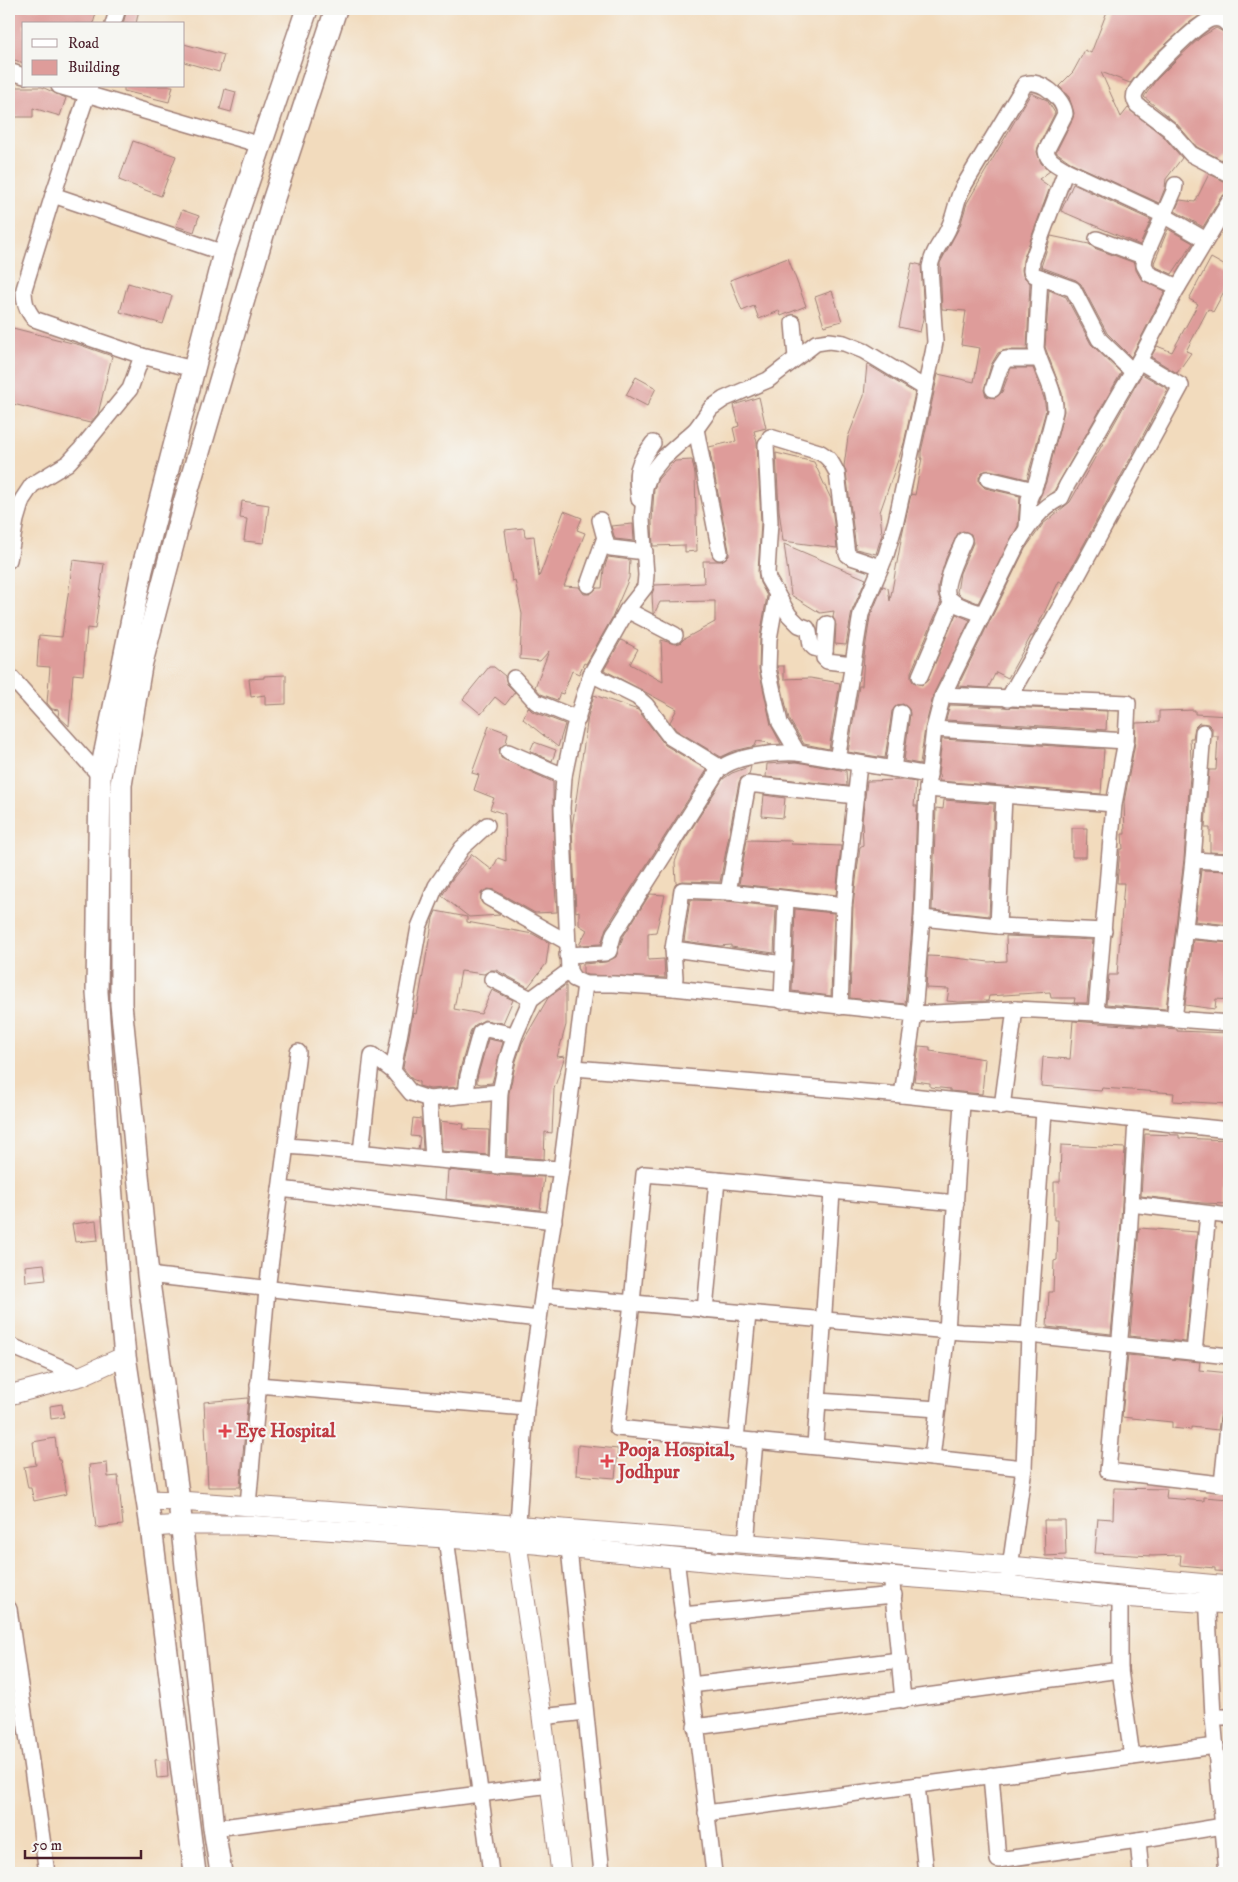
<svg xmlns="http://www.w3.org/2000/svg" width="1238" height="1882" viewBox="0 0 1238 1882" font-family="'IM FELL DW Pica',serif">
<style>
.building{fill:#de9c9a}
.lines{fill:none;stroke-linecap:round;stroke-linejoin:round}
.minor-casing{stroke:#9e7d74;stroke-width:18}
.tertiary-casing{stroke:#9e7d74;stroke-width:21}
.secondary-casing{stroke:#9e7d74;stroke-width:24}
.minor{stroke:#fff;stroke-width:15}
.tertiary{stroke:#fff;stroke-width:19}
.secondary{stroke:#fff;stroke-width:21}
.health-dot{fill:#e0444e;stroke:#f6f6f2;stroke-width:2}
.labels{text-anchor:middle;dominant-baseline:central;stroke-width:4;stroke-linejoin:round;paint-order:stroke}
.health-label{font-size:19px;font-weight:bold;fill:#be3a42;stroke:#f6f6f2;text-anchor:start}
</style>
<rect width="100%" height="100%" fill="#f6f6f2"/>
<filter id="ink" filterUnits="userSpaceOnUse"><feTurbulence type="fractalNoise" baseFrequency=".02" numOctaves="2"/><feDisplacementMap in="SourceGraphic" scale="10" xChannelSelector="R" yChannelSelector="G"/><feConvolveMatrix kernelMatrix="1 2 1 2 8 2 1 2 1" color-interpolation-filters="sRGB"/></filter>
<filter id="wash" filterUnits="userSpaceOnUse"><feTurbulence type="fractalNoise" baseFrequency=".0096" numOctaves="4" result="noise"/><feDisplacementMap in="SourceGraphic" scale="20" xChannelSelector="R" yChannelSelector="G"/><feGaussianBlur stdDeviation="1.12" result="paint"/><feColorMatrix in="noise" values="0 0 0 0 0 0 0 0 0 0 0 0 0 0 0 0 0 1.4 0 .05"/><feComposite in="paint" operator="in"/></filter>
<g filter="url(#wash)">
<rect width="100%" height="100%" fill="#f2dbbd"/>
<g id="blocks">
<g class="building">
<polygon points="10,9 97,9 93,24 24,24 24,63 11,59"/>
<polygon points="127,9 139,9 136,24 123,24"/>
<polygon points="1108,9 1229,9 1229,14 1219,9 1208,10 1190,22 1153,56 1130,83 1101,72 1121,117 1128,108 1163,136 1182,158 1166,179 1165,188 1159,203 1070,162 1056,152 1073,118 1074,113 1069,97 1059,86 1073,72 1085,50 1091,53"/>
<polygon points="1216,28 1229,35 1229,151 1222,160 1197,147 1176,123 1144,97 1156,80 1178,58 1201,37"/>
<polygon points="184,44 224,55 219,72 184,62"/>
<polygon points="124,86 173,86 169,102 124,91"/>
<polygon points="13,87 42,87 66,98 60,116 33,108 33,117 13,117"/>
<polygon points="225,89 236,92 231,112 220,109"/>
<polygon points="1031,93 1047,100 1055,113 1038,147 1037,152 1041,163 1050,171 1039,179 1050,187 1023,260 1022,270 1023,276 1030,283 1027,350 1006,350 998,353 991,365 984,390 986,396 995,398 1002,392 1011,368 1033,368 1044,398 1046,410 1027,479 990,470 982,472 979,477 979,482 985,488 1020,496 1018,526 978,603 961,596 957,592 960,573 973,543 971,534 963,531 958,533 946,558 938,586 938,595 941,602 911,672 911,678 913,682 922,685 928,680 956,614 970,620 934,693 925,728 920,764 904,761 910,714 909,709 903,704 897,705 892,711 885,758 848,752 859,686 862,686 864,656 870,617 883,586 888,588 890,601 902,535 911,494 915,495 922,458 921,458 921,452 938,374 974,382 980,348 961,345 966,311 942,309 940,263 960,226 967,203"/>
<polygon points="133,141 176,156 161,196 119,180"/>
<polygon points="1209,174 1229,183 1229,189 1227,193 1221,197 1203,227 1175,211 1180,200 1195,202"/>
<polygon points="1073,184 1151,220 1140,245 1061,211"/>
<polygon points="182,210 199,216 194,232 176,226"/>
<polygon points="1168,229 1193,243 1172,274 1156,267 1154,263"/>
<polygon points="1051,236 1089,244 1094,248 1135,263 1136,270 1141,279 1165,291 1131,357 1107,333 1081,284 1076,280 1041,267"/>
<polygon points="788,258 806,306 781,316 779,311 759,319 754,306 742,311 730,280"/>
<polygon points="1211,258 1229,268 1229,282 1213,312 1208,309 1186,351 1191,353 1177,373 1151,357 1157,346 1172,352 1198,304 1189,299"/>
<polygon points="912,263 921,265 924,314 920,332 899,327"/>
<polygon points="128,283 172,296 163,324 120,312"/>
<polygon points="1049,290 1066,297 1091,344 1121,373 1054,491 1038,502 1046,482 1064,411 1062,393 1045,347"/>
<polygon points="832,291 842,321 824,326 815,297"/>
<polygon points="9,327 80,345 112,356 98,414 90,423 9,403"/>
<polygon points="867,364 915,393 904,443 880,512 882,534 876,554 856,549 846,472 844,466 848,437 864,396"/>
<polygon points="1142,374 1168,389 1064,581 1063,583 1059,581 1033,636 1031,636 1008,678 996,672 988,688 958,686 1025,549 1043,524 1070,502"/>
<polygon points="636,377 656,388 647,406 626,395"/>
<polygon points="759,397 766,428 754,431 757,442 761,522 758,572 760,583 767,596 760,637 759,669 771,725 781,744 769,745 769,743 757,741 755,746 734,751 721,757 676,730 670,722 677,709 604,670 621,640 638,649 630,664 663,682 661,640 675,644 680,643 684,639 715,622 715,601 660,602 654,614 653,613 652,594 655,585 704,583 703,561 722,561 729,555 729,550 709,447 736,441 733,428 739,426 734,405"/>
<polygon points="776,453 814,462 831,499 837,548 783,541 779,510"/>
<polygon points="692,460 695,474 697,551 685,552 685,545 653,546 652,522 654,489 658,479 675,461"/>
<polygon points="242,501 269,505 264,543 244,541 247,519 240,518"/>
<polygon points="564,511 582,518 577,530 585,533 564,586 579,587 584,594 590,594 597,588 602,588 604,569 608,557 630,560 629,578 612,618 586,664 584,663 579,674 572,671 563,694 560,693 557,700 541,694 535,687 549,651 540,661 520,659 522,614 515,580 512,581 505,530 524,528 525,537 534,536 539,577"/>
<polygon points="633,524 634,541 615,539 611,526"/>
<polygon points="784,544 866,579 852,611 846,645 835,644 836,625 833,617 834,611 820,613 791,595"/>
<polygon points="73,560 104,564 95,629 87,628 83,675 73,674 69,726 58,716 59,710 52,709 47,703 50,667 37,666 39,635 62,637"/>
<polygon points="777,666 784,666 784,679 810,678 840,683 829,749 804,744 789,719"/>
<polygon points="489,667 494,667 505,676 507,684 515,692 505,705 495,697 481,714 463,699"/>
<polygon points="286,675 286,704 265,705 265,695 251,697 249,679 264,678 264,676"/>
<polygon points="594,695 638,710 665,745 707,770 606,928 601,944 579,945 587,930 579,925 579,911 576,912 572,828 588,716"/>
<polygon points="950,705 1107,711 1106,730 946,720"/>
<polygon points="528,707 532,711 565,724 558,747 523,719"/>
<polygon points="1195,710 1195,714 1229,716 1229,853 1210,852 1210,828 1205,828 1209,770 1216,770 1218,736 1212,736 1212,728 1208,724 1199,723 1195,727 1193,738 1190,738 1191,761 1184,859 1166,1009 1106,1004 1109,975 1117,975 1124,883 1117,883 1120,849 1123,849 1122,834 1125,834 1124,802 1135,743 1136,723 1159,722 1159,711"/>
<polygon points="489,726 508,733 506,743 499,749 501,758 553,782 554,873 557,912 535,913 494,890 488,889 481,893 481,902 500,915 469,917 442,896 450,882 472,854 492,870 498,858 506,861 505,814 490,809 494,798 474,790 479,775 472,773"/>
<polygon points="942,739 1104,749 1101,794 939,781 940,775 938,775"/>
<polygon points="534,742 556,750 552,761 530,751"/>
<polygon points="797,762 846,771 847,786 766,777 767,764"/>
<polygon points="751,766 749,775 741,778 739,782 720,882 682,881 676,883 675,862 682,844 723,779 732,773"/>
<polygon points="903,780 916,782 914,806 917,806 913,917 905,1004 850,998 853,906 860,847 863,845 862,821 867,781"/>
<polygon points="764,795 785,798 783,818 762,816"/>
<polygon points="944,800 994,804 989,916 932,910 936,808 943,809"/>
<polygon points="1072,828 1087,828 1086,857 1072,857"/>
<polygon points="747,840 792,841 791,844 841,846 836,895 739,884"/>
<polygon points="1201,870 1229,871 1229,925 1195,921"/>
<polygon points="650,894 665,895 656,932 648,933 648,960 664,959 665,978 587,975 583,973 583,964 606,962 616,957 623,937"/>
<polygon points="690,900 727,901 776,907 774,953 731,947 731,945 720,946 684,941"/>
<polygon points="795,909 834,913 831,996 792,991"/>
<polygon points="436,911 467,917 467,922 533,934 549,943 546,964 528,987 496,970 491,970 484,974 461,971 454,1009 481,1014 492,990 513,1000 503,1023 484,1020 475,1025 471,1030 459,1073 457,1087 430,1089 419,1086 419,1082 412,1079 403,1068 413,1013 416,1014 433,918"/>
<polygon points="1006,936 1093,940 1087,1003 1074,1003 1075,998 1051,998 1050,992 989,996 988,1001 958,1002 947,1001 949,989 926,988 928,956 947,957 989,962 1007,961"/>
<polygon points="1193,940 1229,943 1229,1000 1216,999 1215,1009 1185,1005"/>
<polygon points="564,986 566,986 566,1025 557,1057 565,1056 554,1089 552,1133 545,1132 544,1159 507,1156 509,1093 516,1061 522,1043 548,998"/>
<polygon points="1073,1021 1177,1029 1177,1031 1229,1033 1229,1104 1173,1101 1174,1093 1102,1088 1101,1091 1041,1086 1043,1057 1070,1059"/>
<polygon points="488,1039 503,1042 492,1083 481,1084 477,1083 477,1078"/>
<polygon points="919,1046 930,1047 930,1051 985,1059 982,1094 950,1091 950,1089 930,1087 930,1083 914,1081"/>
<polygon points="413,1118 421,1119 423,1149 418,1149 420,1137 411,1136"/>
<polygon points="440,1121 464,1124 463,1129 489,1130 488,1155 442,1151"/>
<polygon points="1145,1134 1179,1135 1179,1138 1229,1140 1229,1204 1202,1203 1141,1196"/>
<polygon points="1061,1145 1125,1148 1120,1237 1111,1334 1047,1327 1049,1292 1053,1292 1054,1261 1057,1260 1058,1220 1054,1220 1054,1182 1060,1182"/>
<polygon points="448,1170 496,1175 544,1177 540,1210 446,1199"/>
<polygon points="96,1221 98,1240 75,1242 72,1224"/>
<polygon points="1139,1228 1197,1232 1186,1342 1130,1336"/>
<polygon points="44,1264 46,1280 26,1282 25,1266"/>
<polygon points="1128,1355 1200,1362 1199,1370 1229,1373 1228,1408 1221,1412 1218,1430 1191,1427 1191,1430 1172,1428 1172,1422 1122,1417"/>
<polygon points="248,1398 240,1487 208,1487 204,1402"/>
<polygon points="62,1404 64,1417 51,1419 50,1406"/>
<polygon points="55,1438 58,1460 60,1460 67,1494 34,1501 31,1488 28,1488 24,1467 36,1465 33,1442"/>
<polygon points="578,1445 618,1449 615,1478 576,1475"/>
<polygon points="107,1463 108,1477 118,1476 123,1525 96,1528 89,1465"/>
<polygon points="1114,1488 1167,1489 1166,1498 1204,1501 1204,1497 1229,1499 1229,1572 1215,1571 1215,1568 1180,1565 1181,1555 1152,1556 1095,1553 1098,1518 1113,1519"/>
<polygon points="1044,1520 1065,1520 1066,1555 1045,1556"/>
<polygon points="167,1759 168,1777 157,1778 155,1760"/>
</g>
</g>
</g>
<g filter="url(#ink)">
<use href="#blocks" fill-opacity="0" stroke="#9e7d74" stroke-width="1"/>
<g class="lines">
<g class="minor-casing">
<g id="minor">
<polyline points="113,24 118,9"/>
<path d="M1229 26C1224 21 1220 17 1212 19 1198 22 1144 77 1136 91 1133 96 1134 100 1137 105L1169 129 1191 154 1229 174"/>
<polyline points="9,71 24,76"/>
<polyline points="59,86 261,145"/>
<polyline points="1066,170 1163,215 1206,240"/>
<polyline points="1175,185 1174,191 1145,257 1144,265 1149,274 1178,287"/>
<polyline points="53,195 224,253"/>
<polyline points="1097,239 1145,257"/>
<polyline points="793,323 796,358"/>
<polyline points="142,356 193,369"/>
<polyline points="925,388 864,351 844,343 829,341 816,343 768,380 724,399 711,408 696,429 662,459 650,474 645,487 642,519 646,575 645,587 627,610 591,674 574,728 564,776 562,808 569,971 574,979 585,984 613,984 674,988 914,1014 1015,1009 1096,1013 1229,1023"/>
<polyline points="993,389 1000,368 1006,359 1039,359"/>
<polyline points="696,429 720,552"/>
<path d="M770 437 819 452C829 457 832 463 837 473L847 554 851 557 881 567"/>
<polyline points="766,444 770,522 767,572 768,579 789,615 799,625 807,628 809,632 811,645 814,648 825,651 824,658 827,661 852,664"/>
<polyline points="988,479 1034,490"/>
<path d="M639 499C635 470 636 467 653 443"/>
<polyline points="600,520 607,546 611,548 645,552"/>
<path d="M1027 528 1029 499 1037 480 1055 411C1056 390 1041 369 1036 348L1040 277"/>
<path d="M964 540C959 552 940 589 950 599 957 607 973 610 982 614"/>
<path d="M9 560 16 520 22 500 32 485 68 463 81 449 130 389 142 356 34 319C26 309 24 302 24 289L53 195 90 86"/>
<polyline points="588,585 604,540"/>
<polyline points="777,594 769,639 768,669 780,723 798,753"/>
<polyline points="627,610 675,635"/>
<polyline points="825,651 827,624"/>
<polyline points="591,674 637,697 646,705 670,737 721,768"/>
<polyline points="9,675 100,776"/>
<polyline points="920,676 952,601"/>
<polyline points="514,678 536,702 578,719"/>
<polyline points="943,695 1128,703 1126,741 1114,804 1096,1013"/>
<polyline points="1008,699 1072,586 1181,386 1139,361"/>
<polyline points="934,729 1126,741"/>
<polyline points="508,752 564,776"/>
<path d="M837 760 861 614 886 555 896 521 933 353 935 342 930 267C933 249 943 242 949 227 955 215 956 201 962 189L1025 84C1040 78 1064 98 1065 114L1046 151C1047 161 1058 165 1066 170L1032 261 1031 271 1034 275 1073 289 1099 339 1133 372"/>
<polyline points="893,769 901,713"/>
<polyline points="927,789 1114,804"/>
<polyline points="1193,860 1229,862"/>
<polyline points="728,892 748,784 856,796"/>
<polyline points="489,898 567,942"/>
<polyline points="922,918 998,926 1104,931"/>
<polyline points="998,926 1004,796"/>
<polyline points="1186,930 1229,934"/>
<polyline points="673,949 682,890 728,892 844,905"/>
<path d="M567 955 605 953 609 951 614 933 619 926 713 778C715 775 717 771 720 769 736 755 778 752 798 753L929 775"/>
<polyline points="492,979 531,999"/>
<polyline points="674,988 675,977 673,949 784,964"/>
<polyline points="782,1001 786,899"/>
<polyline points="840,1007 844,905 859,764"/>
<polyline points="1174,1019 1193,860 1203,732"/>
<polyline points="575,1068 902,1095 1229,1130"/>
<polyline points="393,1071 419,927 436,886 462,848 487,825"/>
<polyline points="466,1095 468,1076 480,1033 486,1029 515,1035"/>
<path d="M902 1095 914 1014 922 918 927 789 934 729 943 695 1017 545C1028 526 1041 507 1061 498L1067 485 1139 361 1175 292 1229 202"/>
<polyline points="429,1099 433,1159"/>
<polyline points="1002,1107 1015,1009"/>
<polyline points="1136,1120 1129,1238 1108,1471 1229,1485"/>
<path d="M287 1146C378 1153 469 1165 561 1169"/>
<polyline points="361,1152 372,1055 393,1071 411,1093 429,1099 500,1092"/>
<polyline points="497,1166 500,1092 507,1059 515,1035 531,999 569,971"/>
<polyline points="280,1189 554,1221"/>
<polyline points="956,1203 717,1180 644,1174 632,1303 617,1428 932,1458 947,1331 962,1103"/>
<polyline points="1131,1204 1229,1216"/>
<polyline points="148,1275 539,1319"/>
<polyline points="543,1295 961,1332 1029,1335 1229,1356"/>
<polyline points="705,1310 717,1180"/>
<polyline points="9,1345 81,1376"/>
<polyline points="1194,1352 1208,1214"/>
<polyline points="258,1385 526,1408"/>
<polyline points="818,1401 938,1409"/>
<polyline points="736,1439 748,1314"/>
<polyline points="815,1446 832,1192"/>
<polyline points="932,1458 1024,1468"/>
<polyline points="1222,1484 1229,1417"/>
<polyline points="248,1505 267,1290 298,1052"/>
<polyline points="517,1537 526,1408 561,1169 585,984"/>
<polyline points="446,1538 491,1873"/>
<polyline points="746,1544 755,1441"/>
<polyline points="569,1548 602,1873"/>
<polyline points="676,1558 714,1873"/>
<polyline points="1009,1575 1024,1468 1029,1335 1044,1111"/>
<polyline points="892,1584 903,1700"/>
<polyline points="1207,1593 1213,1717 1227,1873"/>
<polyline points="9,1609 47,1873"/>
<polyline points="682,1615 894,1595"/>
<polyline points="1120,1670 1132,1757"/>
<polyline points="691,1685 900,1660"/>
<polyline points="542,1717 585,1712"/>
<polyline points="1213,1717 1229,1717"/>
<polyline points="695,1727 1120,1670 1120,1597"/>
<polyline points="991,1775 998,1860 1138,1840 1223,1826"/>
<polyline points="917,1785 926,1873"/>
<polyline points="706,1813 1216,1746"/>
<polyline points="214,1828 550,1785"/>
<polyline points="1138,1840 1141,1873"/>
</g>
</g>
<g class="tertiary-casing">
<g id="tertiary">
<polyline points="9,1395 81,1376 125,1356"/>
<path d="M146 1500 179 1501C530 1525 880 1553 1229 1586"/>
<polyline points="151,1527 181,1525 247,1525 535,1544 744,1565 1008,1585 1120,1597 1229,1604"/>
<polyline points="517,1543 542,1717 561,1873"/>
</g>
</g>
<g class="secondary-casing">
<g id="secondary">
<polyline points="195,1873 151,1527 125,1356 120,1307 97,992 100,776 142,570 224,253 307,9"/>
<polyline points="221,1873 214,1828 179,1501 148,1275 121,1004 121,785 141,666 184,503 272,204 336,9"/>
</g>
</g>
<use href="#minor" class="minor"/>
<use href="#tertiary" class="tertiary"/>
<use href="#secondary" class="secondary"/>
</g>
</g>
<g class="health-dot">
<path d="M222.5 1423.5h5v5h5v5h-5v5h-5v-5h-5v-5h5z"/>
<path d="M604.5 1453.5h5v5h5v5h-5v5h-5v-5h-5v-5h5z"/>
</g>
<g class="labels">
<g class="health-label">
<text x="236" y="1431">Eye Hospital</text>
<text x="618" y="1450">Pooja Hospital,<tspan x="618" dy="22">Jodhpur</tspan></text>
</g>
</g>
<rect width="1238" height="1882" fill="none" stroke="#f6f6f2" stroke-width="30"/>
<rect x="22" y="22" width="162" height="65" fill="#f6f6f2" stroke="#b1a0a2"/>
<rect x="32" y="39" width="25" height="8" fill="#ffffff" stroke="#b1a0a2"/>
<text x="68" y="48" font-size="15" fill="#4a1f2b">Road</text>
<rect x="32" y="60" width="25" height="15" fill="#de9c9a" stroke="#b1a0a2"/>
<text x="68" y="72" font-size="15" fill="#4a1f2b">Building</text>
<path d="M25 1850v8h116v-8" fill="none" stroke="#4a1f2b" stroke-width="2.5"/>
<text x="32" y="1850" font-size="15" fill="#4a1f2b" stroke="#f6f6f2" stroke-width="4" paint-order="stroke">50 m</text>
</svg>
